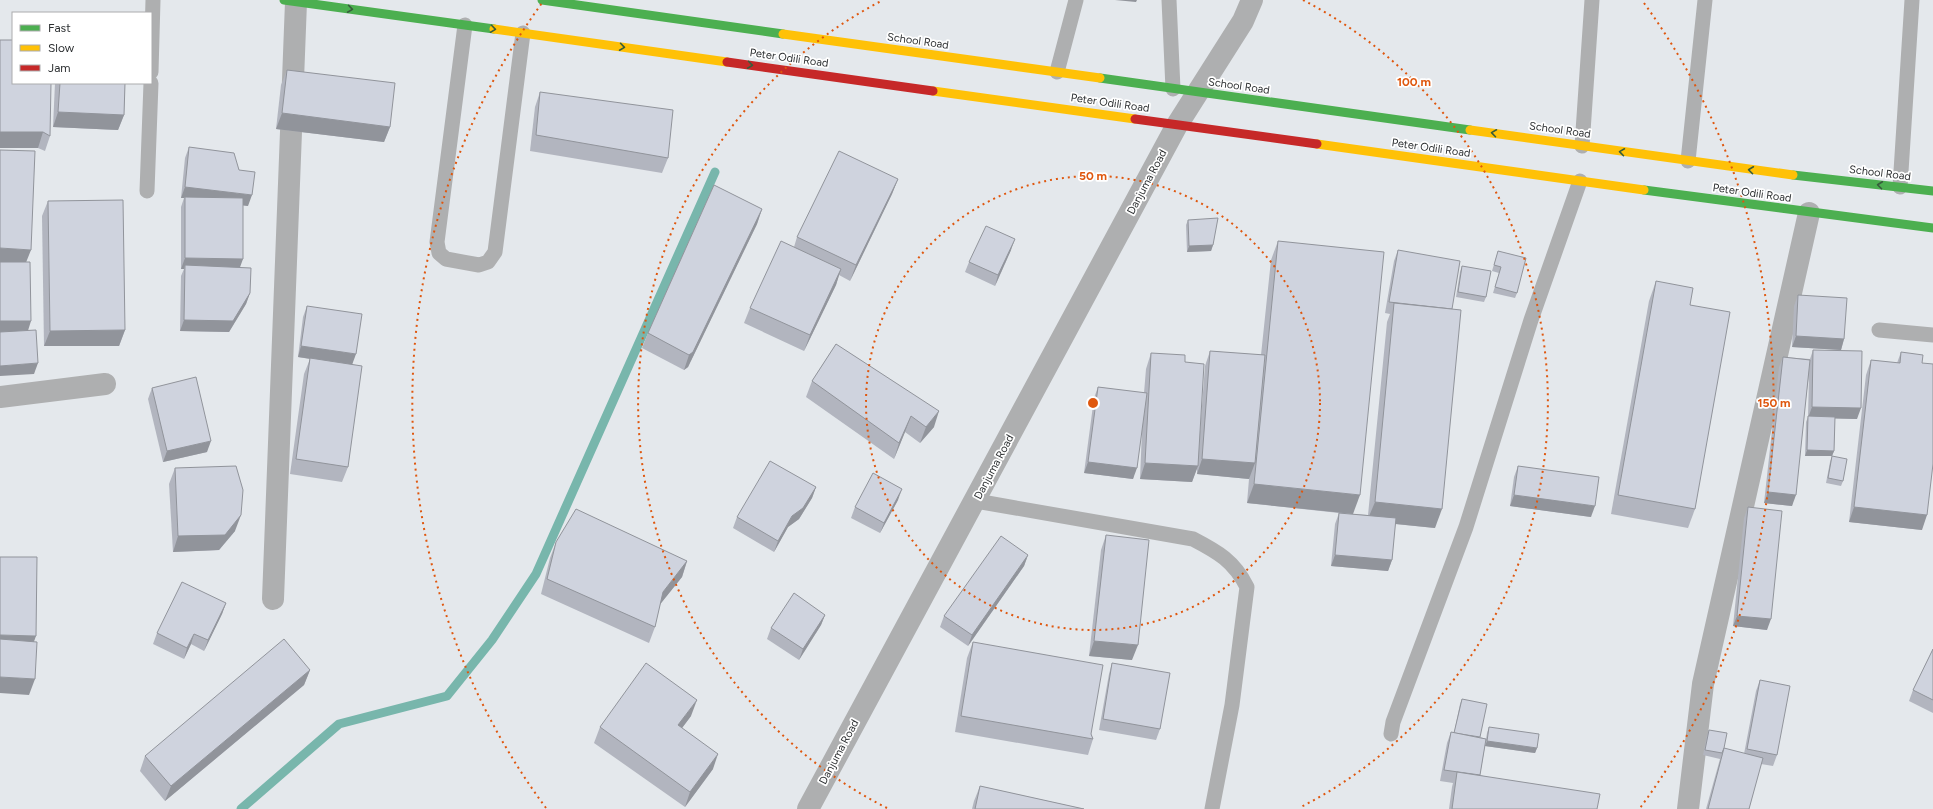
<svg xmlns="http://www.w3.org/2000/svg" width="1933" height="809" viewBox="0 0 1933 809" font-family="Figtree,sans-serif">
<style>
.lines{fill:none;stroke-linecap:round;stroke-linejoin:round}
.stream{stroke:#78b6ac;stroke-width:9}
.lane{stroke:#aeafb0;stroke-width:15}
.street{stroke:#aeafb0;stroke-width:22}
.fast{stroke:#4caf50;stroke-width:9}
.slow{stroke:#ffc107;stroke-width:9}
.jam{stroke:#c62828;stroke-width:9}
.wall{fill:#b2b5bf}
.shaded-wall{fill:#91949b}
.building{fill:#cfd3de;stroke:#91949b}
.oneway{stroke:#375c3c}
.ring{fill:none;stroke:#df570e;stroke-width:2;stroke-dasharray:2 4}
.labels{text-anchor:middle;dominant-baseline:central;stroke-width:3.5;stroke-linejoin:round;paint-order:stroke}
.street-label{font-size:11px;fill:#2c2f31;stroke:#fff}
.centre{fill:#df570e;stroke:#fff;stroke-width:2}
.ring-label{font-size:12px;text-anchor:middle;font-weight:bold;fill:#df570e;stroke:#fff;stroke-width:3.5;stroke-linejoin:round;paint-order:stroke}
</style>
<rect width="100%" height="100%" fill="#e4e8ec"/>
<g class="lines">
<polyline class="stream" points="241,809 339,724 447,696 492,640 536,574 715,172"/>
<g class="lane">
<polyline points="1169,0 1173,89"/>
<polyline points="465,25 437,242 439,253 446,259 479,265 488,262 495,252 523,33"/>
<polyline points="151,72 153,0"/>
<polyline points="1057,72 1076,0"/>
<polyline points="1582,146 1592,0"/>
<polyline points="1688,161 1705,0"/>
<polyline points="1900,187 1912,0"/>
<polyline points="147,191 151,83"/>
<polyline points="1879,330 1933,335"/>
<path d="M976 501 1193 539C1218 552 1234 561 1247 587L1232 705 1212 809"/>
<polyline points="1391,734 1393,722 1466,527 1531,320 1580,181"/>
</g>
<g class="street">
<polyline points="0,397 105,384"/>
<polyline points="273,599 296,2"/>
<polyline points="808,809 1177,125 1243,21 1252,0"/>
<polyline points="1688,809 1703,684 1809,213"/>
</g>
<g class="fast">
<polyline points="284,0 494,29"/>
<polyline points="542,0 783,34"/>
<polyline points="1100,78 1470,130"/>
<polyline points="1793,175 1933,191"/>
<polyline points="1644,190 1933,228"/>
</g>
<g class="slow">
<polyline points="494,29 727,62"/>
<polyline points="783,34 1100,78"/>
<polyline points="933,91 1135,119"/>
<polyline points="1470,130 1793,175"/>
<polyline points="1317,144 1644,190"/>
</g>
<g class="jam">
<polyline points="727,62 933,91"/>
<polyline points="1135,119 1317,144"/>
</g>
</g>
<g class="wall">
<polygon points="0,40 50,136 45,151 38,148"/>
<polygon points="287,70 390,127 384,142 276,129 281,85"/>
<polygon points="55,83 125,83 124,115 118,130 53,127"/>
<polygon points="540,92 668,158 662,173 530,151 535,107"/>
<polygon points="189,147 248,206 243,205 240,267 250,293 246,304 229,332 180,331 181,276 184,269 181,269 181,207 184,198 181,198 185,158"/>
<polygon points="898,179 892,194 850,281 839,275 836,285 804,351 744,323 750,308 794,247 797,237"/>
<polygon points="48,201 125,330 119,346 44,346 42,216"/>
<polygon points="762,209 757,224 688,367 684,370 642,348 648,333"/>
<polygon points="1188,220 1213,245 1211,251 1187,252 1186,225"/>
<polygon points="1278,241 1353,514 1368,515 1387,322 1390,314 1385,313 1394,261 1398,250 1452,309 1435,528 1395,524 1392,560 1388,571 1331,566 1335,524 1339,513 1247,503 1249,479 1197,474 1197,468 1192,482 1140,479 1142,430 1133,479 1084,473 1094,398 1098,387 1144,393 1146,369 1151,353 1185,362 1200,432 1205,366 1210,351 1261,355 1271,260"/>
<polygon points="1011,250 995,286 965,272 969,262"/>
<polygon points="1498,251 1517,293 1515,298 1493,293 1499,273 1492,271"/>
<polygon points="1462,266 1486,297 1484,302 1456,297 1460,272"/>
<polygon points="1656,281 1690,305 1695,509 1688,528 1611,514 1649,301"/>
<polygon points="1798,295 1844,339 1841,350 1792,347 1794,306"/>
<polygon points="307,306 352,365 348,467 342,482 290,474 304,374 310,359 298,357 303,317"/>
<polygon points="836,344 934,427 920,443 905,432 894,459 806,397 812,381"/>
<polygon points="1813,350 1857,419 1835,418 1834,451 1832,456 1843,481 1841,486 1826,483 1830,462 1832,456 1805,456 1806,422 1808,417 1809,375 1792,506 1764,503 1779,367 1783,357 1810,359"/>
<polygon points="1901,352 1922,363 1922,530 1849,522 1866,375 1871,360 1897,363"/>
<polygon points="152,388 207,452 163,462 148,399"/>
<polygon points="1518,466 1591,517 1510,506 1514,477"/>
<polygon points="175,468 235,531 219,550 173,552 169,484"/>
<polygon points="816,487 812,498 799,519 788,527 774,552 733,528 737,517"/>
<polygon points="898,500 880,533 851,518 855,507"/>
<polygon points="1748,507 1767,630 1733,626 1744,518"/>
<polygon points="1106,535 1132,660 1089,656 1101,550"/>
<polygon points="556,542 687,561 682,577 660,604 655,627 649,643 541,594 550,558"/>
<polygon points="1028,555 1024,566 968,646 940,627 944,616"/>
<polygon points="226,603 222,614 204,651 191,644 184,659 153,644 157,633"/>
<polygon points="825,615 821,625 799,660 767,639 771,628"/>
<polygon points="973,642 1091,734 1093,739 1088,755 955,732 967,658"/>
<polygon points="1933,649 1933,713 1909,701 1913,690"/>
<polygon points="1112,663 1160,729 1156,740 1099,730 1109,674"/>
<polygon points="310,670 304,685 165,801 140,771 145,756"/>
<polygon points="1760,680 1777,755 1773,766 1761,764 1749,809 1706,809 1720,759 1703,755 1707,735 1709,730 1724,748 1744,754 1756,691"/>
<polygon points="1462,699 1480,737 1486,739 1487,733 1489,727 1537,748 1535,753 1485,746 1480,775 1597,809 1449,809 1452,787 1453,783 1440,781 1447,743 1451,732 1454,733 1460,704"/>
<polygon points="691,716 682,728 713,769 685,807 594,743 600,727"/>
<polygon points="980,786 1084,809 972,809 974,801"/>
</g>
<g class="shaded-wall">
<polygon points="1115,0 1137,0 1136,2"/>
<polygon points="58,112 124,115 118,130 53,127"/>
<polygon points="282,113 390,127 384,142 276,129"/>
<polygon points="0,132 43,132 38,148 0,148"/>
<polygon points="898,179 892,194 850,281 856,265"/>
<polygon points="185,187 252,195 248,206 185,199 185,197 184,198 181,198"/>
<polygon points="762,209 757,224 688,367 684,370 689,355"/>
<polygon points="1015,239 1011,250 995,286 998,275"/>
<polygon points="1213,245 1211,251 1187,252 1189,246"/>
<polygon points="0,248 31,250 25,265 0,264"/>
<polygon points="185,258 243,259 239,270 185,265 184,269 181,269"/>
<polygon points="841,269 836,285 804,351 810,335"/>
<polygon points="250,293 246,304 229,332 180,331 184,320"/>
<polygon points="0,321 31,321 26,337 0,336"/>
<polygon points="125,330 119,346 44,346 50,331"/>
<polygon points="1796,336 1844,339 1841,350 1792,347"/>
<polygon points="301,346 356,354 352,365 298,357"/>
<polygon points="38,363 34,374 0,376 0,366"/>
<polygon points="1812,407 1861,408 1857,419 1808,418"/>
<polygon points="939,411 934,427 920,443 926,427"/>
<polygon points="911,416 905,432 894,459 899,443"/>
<polygon points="211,441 207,452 163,462 167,451"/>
<polygon points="1807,450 1834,451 1832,456 1805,456"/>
<polygon points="1202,459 1255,463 1249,479 1197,474"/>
<polygon points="1088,462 1137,468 1133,479 1084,473"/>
<polygon points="1145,463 1198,466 1192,482 1140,479"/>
<polygon points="1254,484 1360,495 1353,514 1247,503"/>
<polygon points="816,487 812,498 799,519 788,527 774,552 778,541 792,516"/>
<polygon points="902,489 898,500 880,533 884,523"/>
<polygon points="1768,492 1796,495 1792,506 1764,503"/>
<polygon points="1514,495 1595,506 1591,517 1510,506"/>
<polygon points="1375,502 1442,509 1435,528 1367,521"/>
<polygon points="1854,507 1927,515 1922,530 1849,522"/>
<polygon points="241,515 235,531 219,550 173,552 178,536"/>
<polygon points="1028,555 1024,566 968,646 972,635"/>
<polygon points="1335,555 1392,560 1388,571 1331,566"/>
<polygon points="687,561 682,577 658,607 663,592"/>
<polygon points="226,603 222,614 204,651 208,640"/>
<polygon points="825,615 821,625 799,660 803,649"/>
<polygon points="1737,616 1771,619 1767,630 1733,626"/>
<polygon points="194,634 191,644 184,659 187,648"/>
<polygon points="0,635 36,636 32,647 0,646"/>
<polygon points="1094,641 1138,645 1132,660 1089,656"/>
<polygon points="310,670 304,685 165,801 171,786"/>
<polygon points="0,677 35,679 29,695 0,693"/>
<polygon points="697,700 691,716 673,740 678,725"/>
<polygon points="1487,741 1537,748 1535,753 1485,746"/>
<polygon points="718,754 713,769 685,807 690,792"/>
</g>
<g class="building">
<polygon points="0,40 13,40 13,83 51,83 50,136 43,132 0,132"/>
<polygon points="287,70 395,83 390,127 282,113"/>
<polygon points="60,83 125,83 124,115 58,112"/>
<polygon points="540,92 673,110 668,158 536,135"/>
<polygon points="189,147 234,153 239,170 255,172 252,195 185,187"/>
<polygon points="0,150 35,151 31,250 0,248"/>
<polygon points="839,151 898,179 856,265 797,237"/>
<polygon points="714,185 762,209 693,352 689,355 648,333"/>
<polygon points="185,197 243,198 243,259 185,258"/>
<polygon points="123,200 125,330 50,331 48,201"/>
<polygon points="1218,218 1213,245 1189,246 1188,220"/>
<polygon points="986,226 1015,239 998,275 969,262"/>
<polygon points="781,241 841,269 810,335 750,308"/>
<polygon points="1278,241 1384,252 1360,495 1254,484"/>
<polygon points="1398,250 1460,261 1452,309 1389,302"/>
<polygon points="1498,251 1526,258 1517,293 1495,287 1501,267 1494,265"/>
<polygon points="0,262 30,262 31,321 0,321"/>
<polygon points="185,265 251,268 250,293 233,321 184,320"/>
<polygon points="1462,266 1491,271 1486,297 1458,292"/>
<polygon points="1656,281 1693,288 1690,305 1730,312 1695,509 1618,495"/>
<polygon points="1798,295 1847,298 1844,339 1796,336"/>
<polygon points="1394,303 1461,310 1442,509 1375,502"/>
<polygon points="307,306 362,314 356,354 301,346"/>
<polygon points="36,330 38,363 0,366 0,332"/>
<polygon points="836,344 939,411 926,427 911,416 899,443 812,381"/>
<polygon points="1813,350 1862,351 1861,408 1812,407"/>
<polygon points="1210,351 1265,355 1255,463 1202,459"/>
<polygon points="1901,352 1923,355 1922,363 1933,364 1933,464 1927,515 1854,507 1871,360 1900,363"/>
<polygon points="1151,353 1185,355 1185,362 1204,364 1198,466 1145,463"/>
<polygon points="1783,357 1810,360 1796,495 1768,492"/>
<polygon points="310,358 362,366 348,467 296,459"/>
<polygon points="196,377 211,441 167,451 152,388"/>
<polygon points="1098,387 1147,393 1137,468 1088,462"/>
<polygon points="1808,416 1835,417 1834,451 1807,450"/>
<polygon points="1832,456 1847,459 1843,481 1828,478"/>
<polygon points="770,461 816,487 803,508 792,516 778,541 737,517"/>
<polygon points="236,466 243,490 241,515 225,535 178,536 175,468"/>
<polygon points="1518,466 1599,477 1595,506 1514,495"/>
<polygon points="873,473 902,489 884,523 855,507"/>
<polygon points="1748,507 1782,511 1771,619 1737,616"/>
<polygon points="576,509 687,561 663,592 655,627 547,579 556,542"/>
<polygon points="1339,513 1396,518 1392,560 1335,555"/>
<polygon points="1106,535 1149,540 1138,645 1094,641"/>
<polygon points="1001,536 1028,555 972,635 944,616"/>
<polygon points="0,557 37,557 36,636 0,635"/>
<polygon points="182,582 226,603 208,640 194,634 187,648 157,633"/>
<polygon points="794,593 825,615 803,649 771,628"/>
<polygon points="0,639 37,642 35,679 0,677"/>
<polygon points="284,639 310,670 171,786 145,756"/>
<polygon points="973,642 1103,665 1091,734 1093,739 961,716"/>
<polygon points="1933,649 1933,700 1913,690"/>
<polygon points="646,663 697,700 678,725 718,754 690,792 600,727"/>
<polygon points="1112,663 1170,673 1160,729 1103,719"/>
<polygon points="1760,680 1790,686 1777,755 1747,749"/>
<polygon points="1462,699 1487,704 1480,737 1454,733"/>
<polygon points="1489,727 1539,734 1537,748 1487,741"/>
<polygon points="1709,730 1727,733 1724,748 1722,753 1705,750"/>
<polygon points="1451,732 1486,739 1480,775 1444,770"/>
<polygon points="1724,748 1763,758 1749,809 1708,809"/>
<polygon points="1457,772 1600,794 1597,809 1452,809"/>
<polygon points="980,786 1084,809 975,809"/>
</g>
<defs><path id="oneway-chevron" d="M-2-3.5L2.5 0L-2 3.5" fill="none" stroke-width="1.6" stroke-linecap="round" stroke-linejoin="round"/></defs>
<g class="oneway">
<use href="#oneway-chevron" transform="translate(350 9) rotate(8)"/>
<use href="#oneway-chevron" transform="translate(493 29) rotate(8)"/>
<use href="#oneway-chevron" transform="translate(622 47) rotate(8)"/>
<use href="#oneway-chevron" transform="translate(750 65) rotate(8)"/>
<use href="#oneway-chevron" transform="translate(1494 133) rotate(-172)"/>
<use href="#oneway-chevron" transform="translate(1622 152) rotate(-172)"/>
<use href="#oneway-chevron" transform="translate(1751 170) rotate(-173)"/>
<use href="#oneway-chevron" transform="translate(1880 185) rotate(-173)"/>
</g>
<g class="ring">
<circle cx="1093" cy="403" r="227"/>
<path d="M887 808A454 454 0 0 1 883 0M1303 0A454 454 0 0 1 1299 808"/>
<path d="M546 808A681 681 0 0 1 542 3M1644 3A681 681 0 0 1 1640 808"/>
</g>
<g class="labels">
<g class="street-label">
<text transform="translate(918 41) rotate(8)">School Road</text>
<text transform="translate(789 58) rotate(8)">Peter Odili Road</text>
<text transform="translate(1239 86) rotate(8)">School Road</text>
<text transform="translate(1110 103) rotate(8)">Peter Odili Road</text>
<text transform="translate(1560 130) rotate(8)">School Road</text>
<text transform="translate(1431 148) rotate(8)">Peter Odili Road</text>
<text transform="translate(1880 173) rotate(7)">School Road</text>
<text transform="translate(1147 182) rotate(-62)">Danjuma Road</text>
<text transform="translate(1752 193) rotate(8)">Peter Odili Road</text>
<text transform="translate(994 467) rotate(-62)">Danjuma Road</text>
<text transform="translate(839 752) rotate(-62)">Danjuma Road</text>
</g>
</g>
<circle cx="1093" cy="403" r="6" class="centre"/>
<g class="ring-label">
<text x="1414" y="86">100 m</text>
<text x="1093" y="180">50 m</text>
<text x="1774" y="407">150 m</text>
</g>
<rect x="12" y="12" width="140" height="72" fill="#ffffff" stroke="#abacad"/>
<rect x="20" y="25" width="20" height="6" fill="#4caf50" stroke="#abacad"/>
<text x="48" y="32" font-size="12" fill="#2c2f31">Fast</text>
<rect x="20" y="45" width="20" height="6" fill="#ffc107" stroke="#abacad"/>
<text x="48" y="52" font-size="12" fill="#2c2f31">Slow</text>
<rect x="20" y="65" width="20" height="6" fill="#c62828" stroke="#abacad"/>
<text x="48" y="72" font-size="12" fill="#2c2f31">Jam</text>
</svg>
